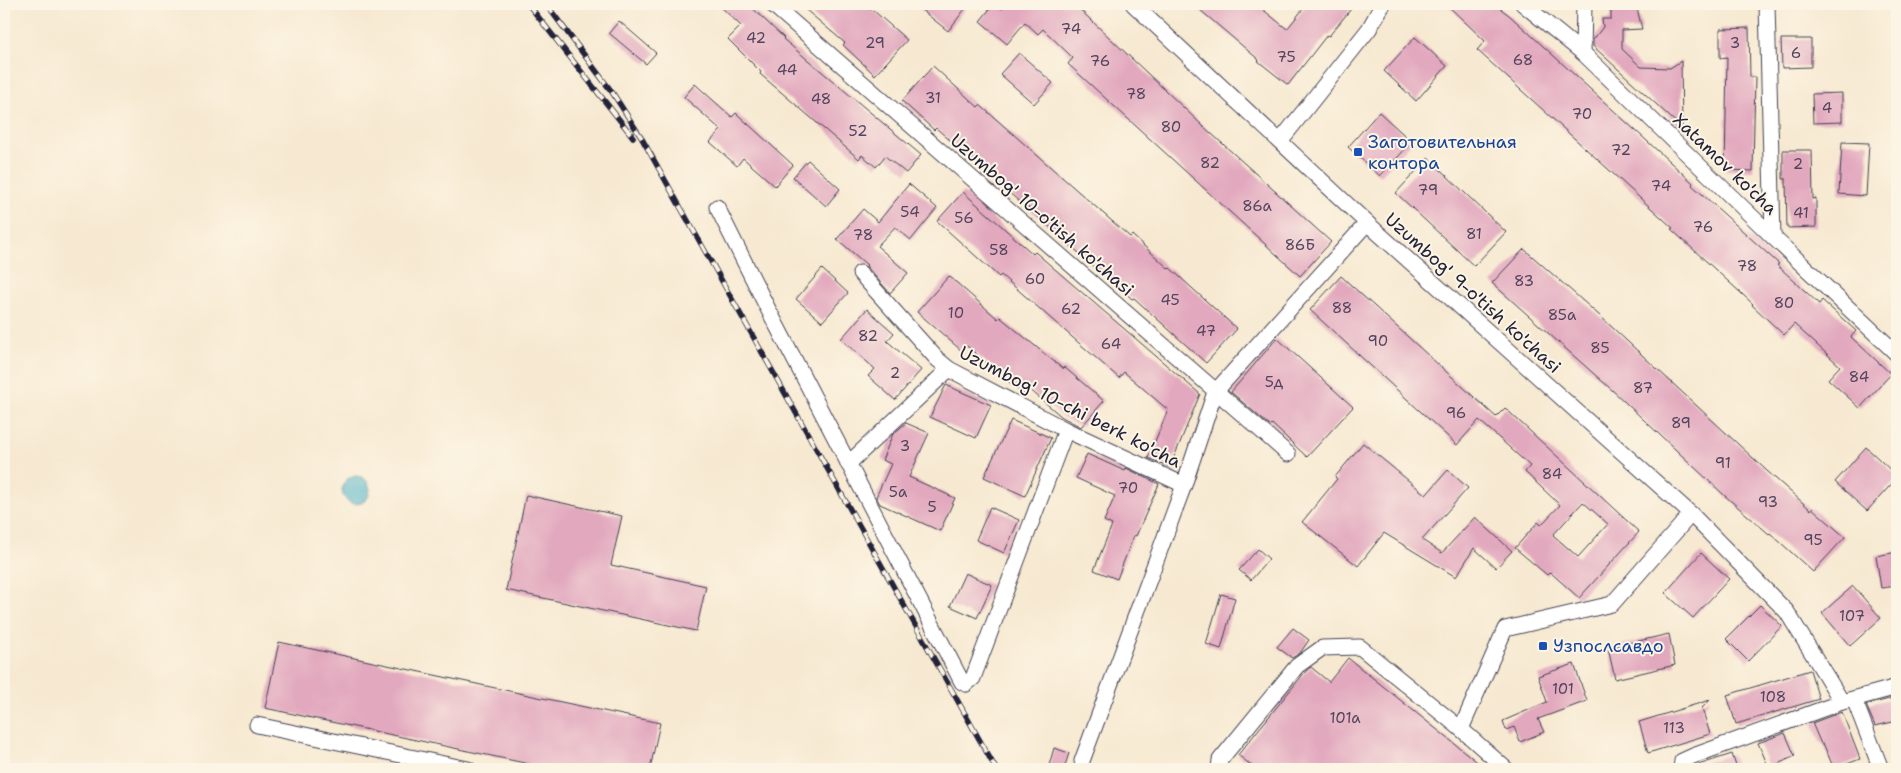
<svg xmlns="http://www.w3.org/2000/svg" width="1901" height="773" viewBox="0 0 1901 773" font-family="'Shantell Sans',sans-serif">
<style>
.water{fill:#45aec4;stroke:#346880}
.building{fill:#e2a8be;fill-rule:evenodd}
.lines{fill:none;stroke-linecap:round;stroke-linejoin:round}
.minor-casing{stroke:#424052;stroke-width:17}
.minor{stroke:#fff;stroke-width:15}
.rail-casing{stroke:#22223b;stroke-width:5.5}
.rail{stroke:#fcf5e5;stroke-width:4;stroke-dasharray:11;stroke-linecap:butt}
.transit-dot{fill:#1a4fb4;stroke:#fcf5e5;stroke-width:2}
.labels{text-anchor:middle;dominant-baseline:central;stroke-width:4;stroke-linejoin:round;paint-order:stroke}
.number-label{font-size:15px;fill:#52445c}
.transit-label{font-size:18px;fill:#164399;stroke:#fcf5e5;text-anchor:start}
.street-label{font-size:18px;fill:#22223b;stroke:#fcf5e5}
</style>
<rect width="100%" height="100%" fill="#fcf5e5"/>
<filter id="ink" filterUnits="userSpaceOnUse"><feTurbulence type="fractalNoise" baseFrequency=".02" numOctaves="2"/><feDisplacementMap in="SourceGraphic" scale="10" xChannelSelector="R" yChannelSelector="G"/><feConvolveMatrix kernelMatrix="1 2 1 2 8 2 1 2 1" color-interpolation-filters="sRGB"/></filter>
<filter id="wash" filterUnits="userSpaceOnUse"><feTurbulence type="fractalNoise" baseFrequency=".0096" numOctaves="4" result="noise"/><feDisplacementMap in="SourceGraphic" scale="20" xChannelSelector="R" yChannelSelector="G"/><feGaussianBlur stdDeviation="1.12" result="paint"/><feColorMatrix in="noise" values="0 0 0 0 0 0 0 0 0 0 0 0 0 0 0 0 0 1.4 0 .05"/><feComposite in="paint" operator="in"/></filter>
<g filter="url(#wash)">
<rect width="100%" height="100%" fill="#f7e9d1"/>
<circle class="water" cx="356" cy="490" r="14"/>
<g id="blocks">
<g class="building">
<polygon points="718,4 748,4 784,38 783,39 921,155 906,173 885,156 876,167 862,155 859,159 760,74 761,72 728,39 741,26"/>
<polygon points="799,4 864,4 874,12 874,11 907,40 875,75 843,45 845,43"/>
<polygon points="914,4 959,4 965,9 948,31"/>
<polygon points="994,4 1002,9 1007,4 1074,4 1202,125 1331,242 1300,276 1068,64 1073,58 1043,29 1038,34 1025,22 1007,44 980,21"/>
<polygon points="1193,4 1256,4 1287,29 1307,4 1355,4 1329,36 1327,35 1288,85 1258,61 1259,60"/>
<polygon points="1446,4 1494,4 1509,15 1693,183 1692,185 1779,264 1777,265 1819,304 1822,300 1856,331 1851,337 1891,374 1860,408 1828,379 1840,366 1794,324 1784,335 1752,305 1753,304 1671,229 1673,228 1477,50 1485,41"/>
<polygon points="1611,4 1636,4 1642,29 1622,30 1622,49 1641,67 1670,68 1681,61 1682,128 1593,46 1593,40 1603,27 1602,19 1611,19"/>
<polygon points="619,21 656,53 646,64 609,33"/>
<polygon points="1749,28 1750,77 1755,77 1753,171 1725,170 1727,57 1720,58 1720,29"/>
<polygon points="1415,37 1447,66 1416,101 1384,71"/>
<polygon points="1781,39 1811,39 1811,67 1782,68"/>
<polygon points="1019,53 1053,83 1034,104 1000,74"/>
<polygon points="933,66 978,107 980,105 1130,237 1132,235 1169,269 1170,268 1237,329 1206,363 1134,298 1132,299 1098,268 1097,269 1023,203 1022,204 936,128 934,130 902,101"/>
<polygon points="695,84 732,117 736,113 793,165 775,186 743,158 737,166 710,142 721,130 684,97"/>
<polygon points="1842,93 1842,122 1813,123 1812,94"/>
<polygon points="1379,112 1412,142 1380,176 1348,147"/>
<polygon points="1842,142 1869,143 1866,196 1839,194"/>
<polygon points="1783,150 1812,150 1813,199 1816,198 1816,227 1787,228 1786,179 1783,179"/>
<polygon points="1428,158 1506,232 1474,266 1396,193"/>
<polygon points="808,160 840,189 826,206 793,177"/>
<polygon points="909,184 937,208 911,240 895,227 877,246 908,273 890,293 866,266 867,265 837,239 863,209 878,222"/>
<polygon points="963,192 1033,254 1035,252 1200,394 1170,467 1148,458 1168,410 1124,372 1119,378 1001,275 999,277 937,221"/>
<polygon points="1524,249 1600,316 1767,471 1811,510 1812,508 1845,537 1813,572 1770,533 1769,534 1724,495 1612,390 1492,283"/>
<polygon points="822,269 848,293 822,322 796,299"/>
<polygon points="949,276 998,319 1000,317 1063,369 1064,367 1104,401 1081,427 1062,417 1028,388 1023,394 967,346 962,351 917,312"/>
<path d="M1341 276 1496 417 1505 408 1639 532 1579 598 1550 572 1547 575 1515 548 1538 522 1541 525 1560 505 1525 472 1530 466 1479 420 1457 445 1310 310ZM1583 502 1608 524 1578 557 1553 535Z"/>
<polygon points="867,309 894,333 887,341 921,370 895,400 868,376 875,369 841,339"/>
<polygon points="1277,338 1353,407 1307,457 1272,424 1270,426 1231,392"/>
<polygon points="946,385 991,405 976,438 930,417"/>
<polygon points="1011,420 1051,438 1025,496 984,477"/>
<polygon points="906,423 929,433 909,477 955,498 940,531 880,504 876,497 891,464 882,460 893,434"/>
<polygon points="1363,443 1426,495 1448,470 1468,488 1422,540 1442,553 1475,517 1512,551 1496,568 1474,548 1456,577 1384,533 1358,566 1302,522 1337,479 1335,477"/>
<polygon points="1866,447 1897,476 1897,478 1867,511 1835,482"/>
<polygon points="1087,454 1125,471 1126,468 1159,484 1136,536 1134,535 1117,579 1094,570 1112,525 1104,521 1115,496 1076,478"/>
<polygon points="526,495 622,516 611,565 706,586 696,631 506,590"/>
<polygon points="990,507 1019,520 1004,553 976,540"/>
<polygon points="1258,549 1269,559 1251,580 1239,570"/>
<polygon points="1897,552 1897,586 1881,588 1876,556"/>
<polygon points="1701,553 1729,579 1693,618 1665,593"/>
<polygon points="965,573 992,585 977,618 950,606"/>
<polygon points="1853,586 1881,618 1850,646 1822,613"/>
<polygon points="1221,594 1235,598 1221,649 1206,644"/>
<polygon points="1760,605 1782,626 1748,661 1726,639"/>
<polygon points="1293,628 1309,640 1300,653 1292,658 1277,647"/>
<polygon points="1669,634 1675,665 1615,679 1608,648"/>
<polygon points="279,642 660,723 650,769 553,769 265,708"/>
<polygon points="1348,658 1486,769 1256,769 1238,755 1305,672 1311,667 1329,682"/>
<polygon points="1574,664 1587,701 1538,719 1544,732 1520,742 1514,727 1506,730 1503,721 1547,702 1538,676"/>
<polygon points="1810,670 1819,699 1736,724 1727,695"/>
<polygon points="1897,697 1897,721 1875,726 1866,705"/>
<polygon points="1710,700 1702,708 1710,734 1648,753 1639,722"/>
<polygon points="1842,712 1860,759 1834,769 1823,743 1821,744 1812,723"/>
<polygon points="1785,733 1795,756 1769,768 1758,743"/>
<polygon points="1054,748 1069,753 1064,769 1048,769"/>
<polygon points="1732,754 1737,769 1693,769 1692,767"/>
</g>
</g>
</g>
<g filter="url(#ink)">
<use href="#blocks" fill-opacity="0" stroke="#424052" stroke-width="1"/>
<g class="lines">
<g class="minor-casing">
<g id="minor">
<polyline points="772,4 1288,454"/>
<polyline points="1133,4 1367,223 1691,514 1787,612 1842,702"/>
<polyline points="1523,4 1583,53 1773,237 1897,354"/>
<polyline points="1767,4 1773,237"/>
<polyline points="1583,53 1584,4"/>
<polyline points="1281,140 1369,29 1383,4"/>
<polyline points="717,207 766,305 962,682 966,684 973,678 1066,430"/>
<polyline points="860,273 937,359 949,369 1066,430 1184,485"/>
<polyline points="848,464 949,369"/>
<polyline points="1854,699 1881,769"/>
<polyline points="257,725 468,769"/>
<polyline points="1461,729 1505,629 1612,604 1691,514"/>
<polyline points="1082,761 1184,485 1215,392 1367,223"/>
<polyline points="1219,769 1220,760 1297,666 1322,648 1360,647 1461,729 1506,769"/>
<polyline points="1681,769 1682,761 1693,756 1842,702 1897,687"/>
</g>
</g>
<use href="#minor" class="minor"/>
<g class="rail-casing">
<g id="rail">
<polyline points="528,4 633,137"/>
<polyline points="546,4 612,92 641,137 996,769"/>
</g>
</g>
<use href="#rail" class="rail"/>
</g>
</g>
<g class="transit-dot">
<rect x="1353" y="147" width="10" height="10" rx="2.5"/>
<rect x="1538" y="641" width="10" height="10" rx="2.5"/>
</g>
<g class="labels">
<g class="number-label">
<text x="1071" y="29">74</text>
<text x="756" y="38">42</text>
<text x="875" y="43">29</text>
<text x="1735" y="43">3</text>
<text x="1796" y="53">6</text>
<text x="1286" y="57">75</text>
<text x="1523" y="60">68</text>
<text x="1100" y="61">76</text>
<text x="787" y="70">44</text>
<text x="1136" y="94">78</text>
<text x="933" y="98">31</text>
<text x="821" y="99">48</text>
<text x="1827" y="108">4</text>
<text x="1582" y="114">70</text>
<text x="1171" y="127">80</text>
<text x="858" y="131">52</text>
<text x="1621" y="150">72</text>
<text x="1210" y="163">82</text>
<text x="1798" y="164">2</text>
<text x="1661" y="186">74</text>
<text x="1428" y="190">79</text>
<text x="1257" y="206">86a</text>
<text x="910" y="212">54</text>
<text x="1801" y="213">41</text>
<text x="964" y="218">56</text>
<text x="1703" y="227">76</text>
<text x="1474" y="234">81</text>
<text x="863" y="235">78</text>
<text x="1300" y="245">86Б</text>
<text x="999" y="250">58</text>
<text x="1747" y="266">78</text>
<text x="1035" y="279">60</text>
<text x="1524" y="281">83</text>
<text x="1170" y="300">45</text>
<text x="1784" y="303">80</text>
<text x="1342" y="308">88</text>
<text x="1071" y="309">62</text>
<text x="956" y="313">10</text>
<text x="1562" y="315">85a</text>
<text x="1206" y="331">47</text>
<text x="868" y="336">82</text>
<text x="1378" y="341">90</text>
<text x="1111" y="344">64</text>
<text x="1600" y="348">85</text>
<text x="895" y="373">2</text>
<text x="1859" y="377">84</text>
<text x="1274" y="382">5д</text>
<text x="1643" y="388">87</text>
<text x="1456" y="413">96</text>
<text x="1681" y="423">89</text>
<text x="905" y="446">3</text>
<text x="1723" y="463">91</text>
<text x="1552" y="474">84</text>
<text x="1128" y="488">70</text>
<text x="898" y="492">5a</text>
<text x="1768" y="502">93</text>
<text x="932" y="507">5</text>
<text x="1813" y="540">95</text>
<text x="1852" y="616">107</text>
<text x="1563" y="689">101</text>
<text x="1773" y="697">108</text>
<text x="1345" y="718">101a</text>
<text x="1674" y="728">113</text>
</g>
<g class="transit-label">
<text x="1368" y="142">Заготовительная<tspan x="1368" dy="21">контора</tspan></text>
<text x="1553" y="646">Узпослсавдо</text>
</g>
<g class="street-label">
<text transform="translate(1725 164) rotate(44)">Xatamov ko'cha</text>
<text transform="translate(1042 215) rotate(41)">Uzumbog' 10-o'tish ko'chasi</text>
<text transform="translate(1473 293) rotate(42)">Uzumbog' 9-o'tish ko'chasi</text>
<text transform="translate(1070 407) rotate(27)">Uzumbog' 10-chi berk ko'cha</text>
</g>
</g>
<rect width="1901" height="773" fill="none" stroke="#fcf5e5" stroke-width="20"/>
</svg>
